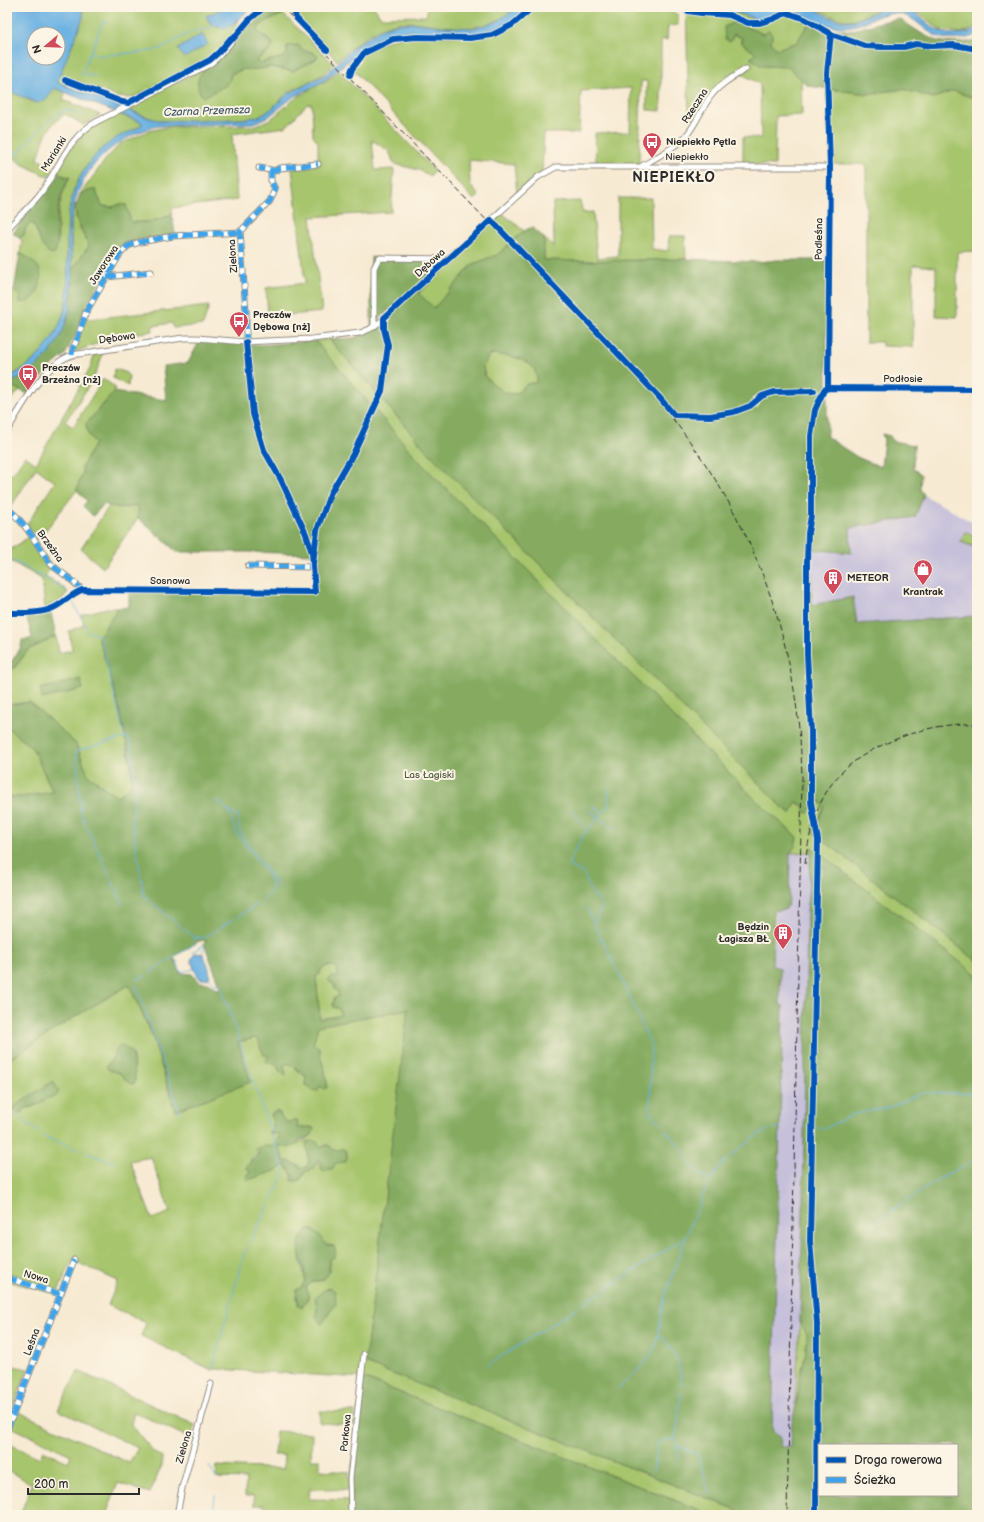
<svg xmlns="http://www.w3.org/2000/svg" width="984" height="1522" viewBox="0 0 984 1522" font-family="'Balsamiq Sans',sans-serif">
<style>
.industrial{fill:#c6c0da}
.green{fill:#a7c56d;stroke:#69784c;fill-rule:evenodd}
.forest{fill:#85aa60;stroke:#586a46;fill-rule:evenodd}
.water{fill:#6bb1e2;stroke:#4b6e86;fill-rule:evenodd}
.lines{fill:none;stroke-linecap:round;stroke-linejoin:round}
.stream{stroke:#6bb1e2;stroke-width:1}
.minor-casing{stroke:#918a7f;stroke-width:7}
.minor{stroke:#fff;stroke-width:5}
.rail{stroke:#2b2b2b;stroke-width:1;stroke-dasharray:6 3;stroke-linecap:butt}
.quiet{stroke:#3ea3eb;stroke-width:5;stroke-dasharray:10 5;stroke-linecap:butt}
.cycleway-casing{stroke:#fcf5e5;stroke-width:8}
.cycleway{stroke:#0057b8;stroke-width:6}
.labels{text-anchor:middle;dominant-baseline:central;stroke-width:4;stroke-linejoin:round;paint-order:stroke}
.street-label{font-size:10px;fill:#2b2b2b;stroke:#fcf5e5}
.poi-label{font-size:10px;font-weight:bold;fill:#2b2b2b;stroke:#fcf5e5;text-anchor:start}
.park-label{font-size:10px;fill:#50593f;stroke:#fcf5e5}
.water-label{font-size:11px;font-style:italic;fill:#415a6b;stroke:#fcf5e5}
.district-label{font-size:14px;font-weight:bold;letter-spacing:1px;fill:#2b2b2b;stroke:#fcf5e5}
</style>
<rect width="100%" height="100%" fill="#fcf5e5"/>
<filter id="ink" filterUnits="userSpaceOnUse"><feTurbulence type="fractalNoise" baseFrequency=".025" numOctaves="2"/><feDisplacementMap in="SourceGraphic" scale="8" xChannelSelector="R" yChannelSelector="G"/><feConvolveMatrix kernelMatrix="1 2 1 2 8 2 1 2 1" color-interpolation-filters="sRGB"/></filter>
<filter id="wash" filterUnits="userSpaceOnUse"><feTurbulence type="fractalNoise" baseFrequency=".012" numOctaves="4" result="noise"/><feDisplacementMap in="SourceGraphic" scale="16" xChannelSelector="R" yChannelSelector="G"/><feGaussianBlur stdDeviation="0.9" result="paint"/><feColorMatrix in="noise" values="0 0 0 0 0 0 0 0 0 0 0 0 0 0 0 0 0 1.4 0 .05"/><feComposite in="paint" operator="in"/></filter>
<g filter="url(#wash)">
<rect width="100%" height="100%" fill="#f7ead3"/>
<g class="industrial">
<polygon points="924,495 977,525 977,616 857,624 812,605 811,549 850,528 915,517"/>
<polygon points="811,852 807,915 803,1211 800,1321 795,1405 792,1423 791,1447 781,1447 772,1430 783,1006 780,1006 780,969 772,967 776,910 786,909 789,900 790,853"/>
</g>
<g class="green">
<path d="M79 7H252L242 14 231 35 214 56 189 70 141 94 130 98 117 97 69 78 63 100 100 115 84 125 65 114C46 127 44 138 38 159L53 169 48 177 20 163 7 151V90L34 102H40L81 9Z"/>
<path d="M287 7H342L344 10 350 7H374L380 16 383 17 427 16V7H478L476 10 482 7H517C486 33 465 29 427 24 415 22 402 21 390 25 370 31 352 47 337 61L316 37Z"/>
<polygon points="530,7 665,7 678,15 678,25 668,26 667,40 661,40 661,111 647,110 647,81 641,81 639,165 596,164 595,133 630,132 631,88 581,91 579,133 544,133 542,173 517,194 514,164 469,160 470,185 479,196 474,200 348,64 373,46 405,35 456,36 487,33 509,25"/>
<path d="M686 7 702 12H734L759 20C781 13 793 0 809 24L799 38 798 42 777 49 771 43 772 35 763 34 735 22 734 34 743 39 740 41 757 54 751 58 762 66 788 67 801 79 802 115 776 116 775 165 743 164V137L761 138 760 84 738 72 724 79 713 92 696 118H689Z"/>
<path d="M814 7H885C876 9 869 14 861 17 843 25 829 15 814 7Z"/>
<polygon points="898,7 977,7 977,28 961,33 940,30 921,15 910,10"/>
<path d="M283 14 334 64 324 74 287 93 270 110 257 118 246 119 162 121 153 119 127 109 212 64 208 95 229 83 231 74 244 69 252 70 270 67 293 71 316 59 312 52H308L287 46V54L284 57 260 63 256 61 271 50V41L257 31C261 20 275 19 283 14Z"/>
<polygon points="339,71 434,170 430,176 419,170 394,164 389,151 372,140 375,170 394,169 391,212 311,217 322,312 268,317 266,288 305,283 292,168 318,165 318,142 313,135 312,104 307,104 286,127 232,134 237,200 172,208 172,215 149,222 130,222 126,205 120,204 113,207 102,206 95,189 80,194 106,159 120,144 148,131 168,127 254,126 271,119 297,97 327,80"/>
<path d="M829 89 867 94 903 89 933 98 954 91 977 99V251L957 252V317L936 316V267C928 267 921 265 913 265V347L882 346V342H866V164H833L831 154Z"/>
<path d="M118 114 141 122 142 125C135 130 126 133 118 138 105 145 93 156 85 169 59 207 70 252 67 296 64 331 38 364 7 378V290L14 291 20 297 31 260 20 253 22 240 19 238 24 235 26 227 31 223 34 225 42 245 49 253 58 245C57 219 58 200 70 177L61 175 50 183C60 166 69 147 83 134 93 125 106 120 118 114Z"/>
<polygon points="618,198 651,198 652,249 668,251 669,236 685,236 686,259 591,261 544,260 544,238 554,247 553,202 580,201 583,213 593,212 597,258 618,256"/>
<path d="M74 204 77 205C72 218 83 234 89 246L72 270 71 222Z"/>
<polygon points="502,213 524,231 497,255 473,264 434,308 418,294 455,259 453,258"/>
<polygon points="209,306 203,325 173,328 172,323 152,326 153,331 116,336 75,352 75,348 86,316 89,319"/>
<polygon points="329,339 428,452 778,803 791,814 796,802 804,807 813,806 818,800 824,807 813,832 977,961 977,975 812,848 811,852 790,853 795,846 797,837 757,801 420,462 315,341"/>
<path d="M103 351C98 377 79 400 65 422L73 427 103 379 115 387 114 392 86 424 88 434 95 443 82 467 83 473 79 482 77 490 38 540 27 524 55 482 36 468 10 508 7 505V474L8 472 12 475 25 456 36 464 90 368 95 353Z"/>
<path d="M494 354C508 356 530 357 536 373 537 375 537 380 537 383L527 384 517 393 512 394 503 392 485 377 483 367 489 355Z"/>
<polygon points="114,369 125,372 129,376 128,386 113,378"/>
<polygon points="7,384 20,390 10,401 7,405"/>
<polygon points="139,505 138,518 103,568 81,549 109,506 126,508"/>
<polygon points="966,532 977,539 977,548 961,542 964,533"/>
<polygon points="30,536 51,566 45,577 60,585 68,592 62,599 45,609 42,579 7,559 7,552"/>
<path d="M106 608H118L98 638C110 673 120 708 127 745 130 758 133 771 131 785L117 797 88 775 76 744 30 702 7 705 8 667 14 669 28 650 56 636 59 653 72 650 69 631 84 625 81 615Z"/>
<polygon points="7,727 33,749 53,792 21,797 7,796"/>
<polygon points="327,966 337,966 338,978 334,984 337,986 339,996 333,1003 333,1007 339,1009 341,1016 320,1019 316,976 320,974 321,969"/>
<path d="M129 985 153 1037 175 1111 238 1041 255 1038C264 1043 267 1053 271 1062L276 1064 281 1073 286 1074 284 1066 286 1063 292 1065 306 1077 305 1085 321 1086 327 1084 325 1071 320 1056V1049L313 1045 318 1025 409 1009 365 1363 750 1515H712L363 1378 216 1369 212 1370 141 1336 146 1323 108 1305 118 1281 72 1260 57 1294 7 1281V1061L76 1016ZM117 1049 133 1057 135 1082 129 1083 119 1073 107 1068ZM54 1081C41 1101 39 1111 12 1108ZM279 1112 284 1121 289 1123 292 1121 298 1124 296 1128 311 1127 314 1128 307 1139C300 1141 293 1148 285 1147 282 1146 281 1145 278 1145L285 1162H291L293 1164 299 1165 303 1168 306 1167 309 1162 308 1156 318 1146 320 1147 327 1145 330 1146 334 1150 343 1149 346 1151 348 1157 342 1162 336 1163 327 1169 321 1167V1161L319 1158 318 1159 312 1169 305 1172 300 1180 293 1181 291 1172 284 1165 275 1171 245 1177 249 1174 250 1171 247 1169C249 1165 250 1160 253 1157 261 1151 278 1145 280 1135L278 1133H275L271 1117ZM151 1157 170 1212 152 1219 130 1161ZM307 1230C316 1231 321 1236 325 1244L334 1247 332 1258 329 1260V1272L323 1280C315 1282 309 1282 306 1289L308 1293V1299L298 1304 296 1290C313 1285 300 1268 300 1257 299 1248 301 1236 307 1230Z"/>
<polygon points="800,1321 807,1334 806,1352 799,1381 799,1391 795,1405"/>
<polygon points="7,1365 28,1369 8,1420 7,1419"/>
<polygon points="78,1371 195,1425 192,1439 134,1412 131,1424 154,1453 162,1457 162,1465 150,1493 118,1483 107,1512 112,1515 20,1515 32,1484 7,1470 7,1443 40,1458 43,1450 68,1462 71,1455 11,1427 17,1411 129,1463 138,1448 58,1410"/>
<polygon points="320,1411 355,1412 354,1425 320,1423"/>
<polygon points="276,1431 312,1433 311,1459 320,1459 320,1470 349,1472 349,1490 310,1489 309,1499 349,1500 350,1515 240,1515 240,1512 264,1513 264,1505 254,1505 254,1496 245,1496 246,1479 216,1478 217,1466 283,1469 284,1455 274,1455"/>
</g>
<g class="forest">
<path d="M269 7H278L283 14C275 19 261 20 257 31L273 43 271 50 257 59 256 61 260 63 284 57 287 54V46L298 45 302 50 312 52 318 56 316 59 293 71 270 67 252 70 244 69 231 74 229 83 225 86 203 97C198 91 196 84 199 77 202 69 214 63 220 58 239 42 245 20 269 7Z"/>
<path d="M900 19C932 41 937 46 977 41V99L954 91 933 98 903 89 867 94 808 86 788 67 762 66 750 58 756 54 740 41 743 39 734 34 730 42 725 39 724 27 735 22 763 34 769 30 772 35 771 43 777 49 798 42 799 38 809 24 830 32C838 28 844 31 852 30 869 27 882 20 900 19Z"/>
<path d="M59 173 65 177 70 176C62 190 57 206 57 222 57 233 58 243 55 254L49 253 42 245 34 225 31 223 26 227 24 235 19 238 13 233 57 174Z"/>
<polygon points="95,189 102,206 113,207 120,204 126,205 131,222 149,222 172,215 175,234 132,242 119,252 85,307 77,332 65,355 49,368 28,394 7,384 28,373 67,322 72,289 72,270 89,246 77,219 75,209 80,194"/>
<path d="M532 227 544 238V260L591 261 686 259 759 262 777 260H827V437L857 457 881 467 884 440 882 434 890 436 893 441 914 445 913 469 921 474 920 489 924 495 915 517 850 528 851 553 811 549 810 553 812 605 853 597 857 624 977 616V961L813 832 824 807 819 800 808 813 805 812 804 807 798 802H796L791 814 778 803 428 452 329 339 354 338 371 331 453 258 456 259 418 293 434 308 473 264 497 255 524 231ZM494 354C513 357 537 358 537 382L527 384 517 393 512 394 503 392 485 377 483 367 489 355Z"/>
<path d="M20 253C26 257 33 260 38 267 44 276 40 295 29 301 27 302 22 302 20 303V297L14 291Z"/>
<polygon points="371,257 381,259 444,261 371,326"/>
<path d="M200 340 261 345 315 341 420 462 757 801 797 837 795 846 790 853 789 900 786 909 774 911 772 966 780 968V1005L783 1006 772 1430 780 1436 781 1447H791L792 1423 799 1391V1381L806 1352 807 1334 800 1321 803 1211 807 915 811 847 977 975V1515H750L365 1363 408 1009 318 1026 313 1044 320 1049C320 1062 328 1075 327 1088L324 1089 320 1086 318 1091 312 1090 305 1085 306 1076 292 1065 286 1063 284 1066 286 1075 281 1073 276 1064 267 1062 266 1059 269 1058V1056L264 1055 260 1047 259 1040 255 1038 238 1042 251 1082 175 1111 153 1037 129 985 76 1016 7 1061V796L21 797 53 792 33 749 7 727V705L30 702 76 744 88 775 117 797 131 785C133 771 130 758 127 745 120 708 110 673 98 638L118 608 129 607V592L315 593V554L247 552H177L138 518V505C127 508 115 509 104 504L93 516 83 506 87 501 77 490 79 482 83 473 82 467 95 443 88 434 86 424 114 392 166 400 163 366 188 363ZM206 940 204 943 221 988 217 989 208 983 198 982 192 974 180 973 174 957 199 941ZM327 966 337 967 338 978 332 976 328 979 330 982 336 986 334 987V989L338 992 339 996 334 998 333 1007 339 1009 341 1015 320 1019 316 976 320 974 321 969ZM819 1445H957V1495H819Z"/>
<polygon points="51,613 56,636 28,650 13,669 8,667 21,647 22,640 30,639 32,637 26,615"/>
<polygon points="80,679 83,689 42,699 40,689"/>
<path d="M122 1045 132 1053 135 1076 134 1084 129 1083 119 1073 109 1070 106 1066C114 1060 113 1050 122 1045Z"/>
<polygon points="53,1081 59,1092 55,1097 47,1098 40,1104 24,1109 23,1113 17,1113 12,1108"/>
<path d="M277 1111 286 1122C290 1123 293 1119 297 1120L298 1123 297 1128 311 1127 314 1130 311 1136 300 1140 296 1145 291 1147H286L278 1145 285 1162 289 1161C294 1164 298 1165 303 1168L306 1167 309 1162 306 1142 312 1141 318 1142 320 1147 328 1145 334 1150 343 1149 346 1151 347 1159 345 1162 336 1163 332 1169H328L323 1172 321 1167V1161L318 1159 315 1168 305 1172 300 1180 297 1181 291 1180 293 1175 287 1166 284 1165 275 1171 248 1180 245 1177 249 1174 250 1171 246 1168C249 1162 254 1158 259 1154V1152L256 1151 257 1148 267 1145 272 1146 279 1140V1134L275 1133 270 1135 269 1131 274 1127 271 1114Z"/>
<path d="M310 1229C318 1231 322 1239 327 1245L334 1246 336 1253 334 1257 329 1260V1272L326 1277 321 1280 312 1282 306 1287 309 1295 302 1308 299 1306 296 1290 302 1287C304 1283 306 1279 305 1275 303 1260 290 1239 310 1229Z"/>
<polygon points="330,1288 335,1291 336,1304 330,1311 323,1323 321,1324 316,1316 317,1307 315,1298 325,1289"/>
<polygon points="363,1378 712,1515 352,1515 351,1478"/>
</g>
<g class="water">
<path d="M7 7H79L83 12V18L57 82 149 118 162 121 246 119 261 116 270 110 288 94 325 75 356 45 383 28 397 24 416 23 447 27 474 28 496 22 518 7H529L516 19 505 26 481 33 450 34 405 31 386 38 358 53 324 81 293 97 268 117 253 123 157 126C113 138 78 169 72 216 69 233 72 251 72 268 73 324 60 359 7 384V378C38 364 64 331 67 296 70 252 59 207 85 169 93 156 105 145 118 137 126 133 135 130 142 125L141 122 54 88 47 99 37 103 7 90ZM34 34H58V58H34Z"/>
<path d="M226 7H252C238 18 230 37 210 23L206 16Z"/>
<path d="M689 7C716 7 743 7 770 7 783 7 797 6 810 7 814 7 817 10 820 12 829 17 838 22 849 21 869 20 877 4 900 8 915 10 920 18 931 26 945 37 961 35 977 30V35C960 41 943 42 928 31 919 24 911 16 900 14 878 10 866 26 845 27 830 27 816 23 804 16 798 13 795 9 788 9 778 10 769 17 759 20L734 12H701Z"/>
<polygon points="202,34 208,44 184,58 178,49"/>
<path d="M195 953 203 954C206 961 211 970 209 978L205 979H200L195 971 191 960Z"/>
</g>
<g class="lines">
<g class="stream">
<polyline points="91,52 103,21 107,22"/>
<polyline points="98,77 82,74 90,52 99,56 152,51 164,47 191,32 213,27 213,25"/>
<polyline points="7,150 14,153 19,152 48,121 65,110 70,110 81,115 83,114"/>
<polyline points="19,152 21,162"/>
<polyline points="7,556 12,560 60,586 68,593"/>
<polyline points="71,599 89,632 100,636 124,735 130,741 136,791 132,822 144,896 197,940"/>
<polyline points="216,800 233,814 238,816 240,831 243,836 280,889"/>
<polyline points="593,805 601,813"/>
<polyline points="572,809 586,830"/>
<polyline points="589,810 615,831"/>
<polyline points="123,905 81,814 76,751 126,737"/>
<polyline points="586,907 626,989 651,1045 650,1112 688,1156"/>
<polyline points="595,924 602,905 590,890 584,874 568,865 583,835 609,805 608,789"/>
<polyline points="192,952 203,946"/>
<polyline points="202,953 205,947 202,944"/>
<polyline points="177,961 181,972 194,969"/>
<polyline points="149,973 193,945 194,937 204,938 262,901 272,890 271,882 267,874 236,833 229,811"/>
<polyline points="209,977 214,984 220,984 284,1170"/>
<polyline points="135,981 146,975"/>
<polyline points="136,985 180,1113"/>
<polyline points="7,1108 45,1137 114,1163"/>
<polyline points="807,1128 811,1128"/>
<polyline points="815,1128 826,1128 854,1114 891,1107 921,1093 977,1093"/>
<polyline points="773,1129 778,1128"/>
<polyline points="731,1156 755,1137 769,1129"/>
<path d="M689 1161C694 1170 702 1179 713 1177L719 1167 728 1159"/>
<polyline points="876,1221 939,1179 977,1159"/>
<path d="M659 1337H663C676 1355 681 1364 681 1387"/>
<polyline points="487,1366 686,1237"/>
<polyline points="212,1370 244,1254 285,1173 284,1172"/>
<polyline points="618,1389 639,1369 655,1349 658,1336 664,1300 686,1237 710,1178"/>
<polyline points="677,1446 698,1454 709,1494"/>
<polyline points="679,1459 676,1437 681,1393"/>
<polyline points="209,1466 216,1478"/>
<polyline points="653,1472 658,1442 675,1438"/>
<polyline points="213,1515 215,1495"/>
</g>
</g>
</g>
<g filter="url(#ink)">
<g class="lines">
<g class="minor-casing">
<g id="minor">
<polyline points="827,91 830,167 828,388 977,389"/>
<path d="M642 166C657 157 673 149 685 137 695 126 700 112 708 100 717 86 731 78 746 69"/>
<polyline points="272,172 280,168 318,164"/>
<path d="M7 230C17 217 30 207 40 194 59 169 67 138 96 122L210 64C231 48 241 23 265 7"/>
<polyline points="107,277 151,272"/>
<polyline points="374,327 374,268 379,258 449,259"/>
<polyline points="246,342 246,311 240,232 270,201 275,189 271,181 271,170 259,168"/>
<polyline points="72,355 73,348 78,337 86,312 120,254 128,246 140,242 173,236 240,232"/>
<path d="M7 431C22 406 43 365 72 355L183 338H197L246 342 312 339 360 333 370 329 380 322 538 177 556 167H830"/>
<path d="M7 508C27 524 35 542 49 562 54 568 60 571 66 576 72 580 77 585 82 590"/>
<path d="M7 613C21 613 40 614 53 608 64 603 71 594 82 590L315 592 314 567 248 566"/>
<polyline points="7,1278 60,1294"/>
<polyline points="7,1430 74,1260"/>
<polyline points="177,1515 182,1488 211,1384"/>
<polyline points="351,1515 350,1478 364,1354"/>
</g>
</g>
<use href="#minor" class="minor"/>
<g class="rail">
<path d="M282 7 636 376C741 489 799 623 802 779L787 1515"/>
<path d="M805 864C814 796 834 763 899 738 924 728 950 723 977 724"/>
</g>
<g class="quiet">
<polyline points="272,172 280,168 318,164"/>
<polyline points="107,277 151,272"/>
<polyline points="246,344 246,311 240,232 270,201 275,189 271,181 271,170 259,168"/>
<polyline points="72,355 73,348 78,337 86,312 120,254 128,246 140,242 173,236 240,232"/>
<path d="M7 508C27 524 35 542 49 562 54 568 60 571 66 576 72 580 77 585 82 590"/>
<polyline points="248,566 314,567"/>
<polyline points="7,1278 60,1294"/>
<polyline points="7,1430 74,1260"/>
</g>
<g class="cycleway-casing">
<g id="cycleway">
<polyline points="305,7 296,11 295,13 296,18 327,50"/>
<polyline points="678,7 688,11 701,13 729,15 748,23 760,23 773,19 784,14 788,13 805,19 831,34 865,46 882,47 904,47 916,44 932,46 954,45 977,49"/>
<polyline points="350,75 352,69 364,53 393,39 417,37 470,38 492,35 512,25 533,7"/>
<polyline points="65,80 122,102 128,103 210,60 219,52 231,38 233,39 249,20 265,7"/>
<polyline points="828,388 830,167 827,73 831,34"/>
<polyline points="313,564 317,530 330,494 353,454 382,391 388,345 384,329 384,318 491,220 659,397 674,415 710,416 734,412 750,406 762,396 774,392 814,391"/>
<path d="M7 613C21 613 40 614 53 608 64 603 71 594 82 590L315 592 312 553 306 534 281 480 264 450 253 414 246 342"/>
<polyline points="816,1515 817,1323 810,1241 818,840 811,802 811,731 807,654 807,561 808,533 811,516 811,436 815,410 824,390 828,388 977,389"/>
</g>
</g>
<use href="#cycleway" class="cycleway"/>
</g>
</g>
<defs>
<g id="bus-pin" transform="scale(1)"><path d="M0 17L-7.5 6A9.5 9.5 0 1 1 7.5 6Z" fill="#d1495b" stroke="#fcf5e5"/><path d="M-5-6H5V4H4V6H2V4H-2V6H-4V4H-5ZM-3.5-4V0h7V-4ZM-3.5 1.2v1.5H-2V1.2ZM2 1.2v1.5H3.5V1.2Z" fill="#fff"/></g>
<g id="shop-pin" transform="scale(1)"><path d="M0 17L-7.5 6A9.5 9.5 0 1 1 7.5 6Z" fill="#d1495b" stroke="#fcf5e5"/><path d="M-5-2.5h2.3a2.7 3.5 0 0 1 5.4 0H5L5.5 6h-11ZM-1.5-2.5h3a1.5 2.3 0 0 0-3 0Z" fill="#fff"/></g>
<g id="building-pin" transform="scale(1)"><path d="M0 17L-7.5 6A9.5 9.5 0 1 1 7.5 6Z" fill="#d1495b" stroke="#fcf5e5"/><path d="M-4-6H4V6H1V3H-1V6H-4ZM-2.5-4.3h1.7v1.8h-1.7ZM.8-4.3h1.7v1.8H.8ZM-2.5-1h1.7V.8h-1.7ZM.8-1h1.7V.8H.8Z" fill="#fff"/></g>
</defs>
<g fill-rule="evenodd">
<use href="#bus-pin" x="652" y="142"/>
<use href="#bus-pin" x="239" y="321"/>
<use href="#bus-pin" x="28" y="374"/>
<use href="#shop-pin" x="923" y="569"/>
<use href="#building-pin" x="833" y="578"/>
<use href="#building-pin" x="783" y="933"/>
</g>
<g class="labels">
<g class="street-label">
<text transform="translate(695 106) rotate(-57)">Rzeczna</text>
<text transform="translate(54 154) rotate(-58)">Marianki</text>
<text x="687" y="157">Niepiekło</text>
<text transform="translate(819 239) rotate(-89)">Podleśna</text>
<text transform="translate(233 256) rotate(-94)">Zielona</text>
<text transform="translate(430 263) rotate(-42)">Dębowa</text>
<text transform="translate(104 265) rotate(-57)">Jaworowa</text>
<text transform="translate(117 338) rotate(-8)">Dębowa</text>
<text x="903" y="379">Podłosie</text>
<text transform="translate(50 546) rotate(54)">Brzeźna</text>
<text x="170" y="581">Sosnowa</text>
<text transform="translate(36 1277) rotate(17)">Nowa</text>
<text transform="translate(32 1342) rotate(-69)">Leśna</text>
<text transform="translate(346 1433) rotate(-84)">Parkowa</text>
<text transform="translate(184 1447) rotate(-74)">Zielona</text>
</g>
<g class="poi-label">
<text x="666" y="142">Niepiekło Pętla</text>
<text x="253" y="315">Preczów<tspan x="253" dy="12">Dębowa [nż]</tspan></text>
<text x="42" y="368">Preczów<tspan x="42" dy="12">Brzeźna [nż]</tspan></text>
<text x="847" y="578">METEOR</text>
<text x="923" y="592" text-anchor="middle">Krantrak</text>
<text x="769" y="927" text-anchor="end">Będzin<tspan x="769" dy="12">Łagisza BŁ</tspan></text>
</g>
<g class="park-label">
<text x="429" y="775">Las Łagiski</text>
</g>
<g class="water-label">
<text transform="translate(207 111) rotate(-2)">Czarna Przemsza</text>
</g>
<g class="district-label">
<text x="674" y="177">NIEPIEKŁO</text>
</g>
</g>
<rect width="984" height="1522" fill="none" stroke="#fcf5e5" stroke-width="24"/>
<rect x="818" y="1444" width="140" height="52" fill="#fcf5e5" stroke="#a8a49b"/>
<rect x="826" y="1457" width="20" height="6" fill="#0057b8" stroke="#a8a49b"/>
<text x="854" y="1464" font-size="12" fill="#2b2b2b">Droga rowerowa</text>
<rect x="826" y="1477" width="20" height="6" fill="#3ea3eb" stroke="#a8a49b"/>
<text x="854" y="1484" font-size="12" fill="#2b2b2b">Ścieżka</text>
<g transform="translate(46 46) rotate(251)"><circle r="19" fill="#fcf5e5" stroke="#a8a49b"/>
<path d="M0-3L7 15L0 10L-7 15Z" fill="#d1495b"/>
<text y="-6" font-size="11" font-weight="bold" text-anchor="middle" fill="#2b2b2b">N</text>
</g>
<path d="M28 1488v6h111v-6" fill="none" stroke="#2b2b2b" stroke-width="2"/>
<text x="34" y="1488" font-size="12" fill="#2b2b2b" stroke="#fcf5e5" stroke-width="3" paint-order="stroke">200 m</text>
</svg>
